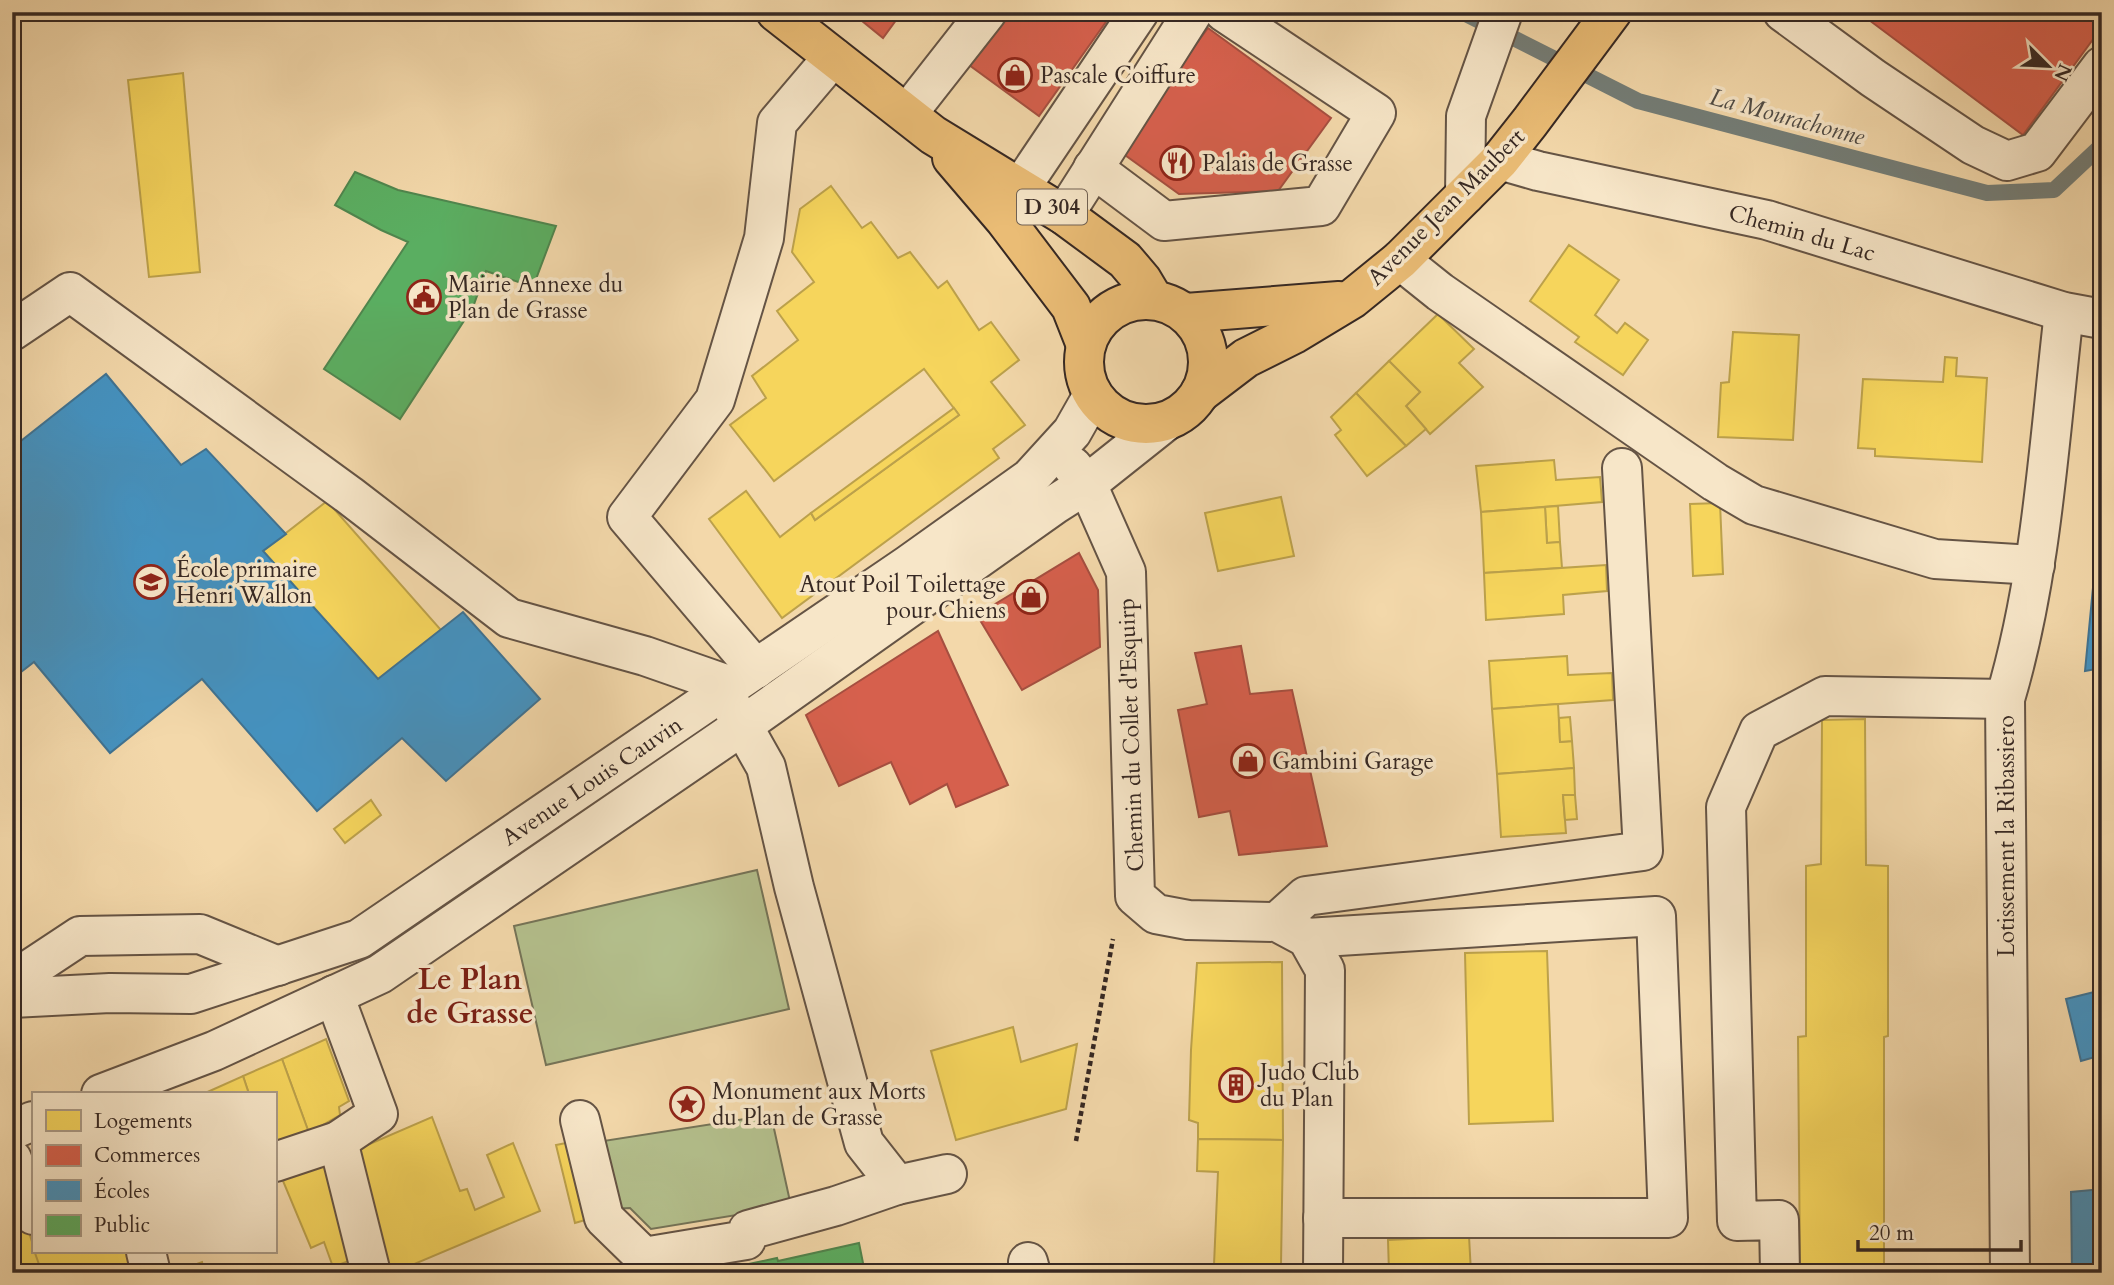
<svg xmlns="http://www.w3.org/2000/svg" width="2114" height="1285" viewBox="0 0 2114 1285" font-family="Cardo,serif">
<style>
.green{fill:#b4c08d;stroke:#757458;stroke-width:2}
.homes{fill:#f6d55c;stroke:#bca14b;stroke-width:2}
.shops{fill:#d6604d;stroke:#a64f40;stroke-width:2}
.schools{fill:#4393c3;stroke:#3f7393;stroke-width:2}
.public{fill:#5aae61;stroke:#4f864e;stroke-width:2}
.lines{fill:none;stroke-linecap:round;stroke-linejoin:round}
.stream{stroke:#747e78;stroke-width:16}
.minor-casing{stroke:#655445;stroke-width:42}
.major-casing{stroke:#362823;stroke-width:42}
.path{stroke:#362823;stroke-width:4.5;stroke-dasharray:5 3.5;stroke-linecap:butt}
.minor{stroke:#f7e6c8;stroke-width:38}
.major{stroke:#eabc75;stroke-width:38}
.labels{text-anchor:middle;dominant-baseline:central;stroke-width:7;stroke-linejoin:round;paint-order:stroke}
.shield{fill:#f7e6c8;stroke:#706154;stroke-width:2}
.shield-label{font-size:21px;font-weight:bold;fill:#362823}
.poi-label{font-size:23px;fill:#362823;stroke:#f7e6c8;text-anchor:start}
.street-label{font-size:23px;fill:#362823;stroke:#f7e6c8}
.water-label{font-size:24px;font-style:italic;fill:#504c46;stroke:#f7e6c8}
.district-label{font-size:30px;font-weight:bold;fill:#7a1f14;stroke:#f7e6c8}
</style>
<rect width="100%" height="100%" fill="#f3d8aa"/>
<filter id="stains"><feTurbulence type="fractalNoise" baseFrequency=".00286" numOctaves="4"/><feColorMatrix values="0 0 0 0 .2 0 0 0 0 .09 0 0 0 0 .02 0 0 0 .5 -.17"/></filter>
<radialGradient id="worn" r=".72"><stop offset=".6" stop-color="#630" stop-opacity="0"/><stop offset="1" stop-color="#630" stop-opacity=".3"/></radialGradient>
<g class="green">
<polygon points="757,870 789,1009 546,1065 514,926"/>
<polygon points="771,1115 791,1206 651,1229 630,1208 608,1209 597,1142"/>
</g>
<g class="homes">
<polygon points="183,73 200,272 149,277 128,80"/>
<polygon points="831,186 862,228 871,222 898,258 910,252 938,288 947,281 979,330 991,322 1019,360 991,382 1025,425 993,449 999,458 782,618 709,519 746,491 780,537 811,513 815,520 959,415 924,369 774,481 730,425 766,398 752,376 798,340 777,311 814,282 792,252 800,209"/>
<polygon points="1569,245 1619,280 1595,315 1617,333 1625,323 1648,340 1623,375 1575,342 1579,337 1530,301"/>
<polygon points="1438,314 1474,349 1459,363 1483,387 1430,434 1406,406 1420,392 1389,361"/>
<polygon points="1733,332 1799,335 1793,440 1718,437 1721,383 1729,382"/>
<polygon points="1945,357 1957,358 1956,376 1987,378 1982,462 1875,456 1875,449 1858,448 1863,379 1943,382"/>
<polygon points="1389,361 1420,392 1406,406 1426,429 1406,446 1356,393"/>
<polygon points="1356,393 1406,446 1367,476 1335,435 1341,430 1331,417"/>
<polygon points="954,408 959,415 815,520 811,513"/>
<polygon points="1554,460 1556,480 1600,477 1602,502 1481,512 1476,466"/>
<polygon points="1281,497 1294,556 1218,571 1205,513"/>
<polygon points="327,501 441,630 378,679 263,551"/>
<polygon points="1720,503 1723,574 1693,576 1690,504"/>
<polygon points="1558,506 1560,542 1547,543 1545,507"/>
<polygon points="1545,507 1547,543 1560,542 1562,568 1484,573 1481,512"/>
<polygon points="1606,565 1607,591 1563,595 1564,614 1486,620 1484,573"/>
<polygon points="1567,656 1568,675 1612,673 1613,700 1492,709 1489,661"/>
<polygon points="1558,704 1560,742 1572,741 1574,768 1497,774 1492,709"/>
<polygon points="1570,717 1572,741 1560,742 1559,718"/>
<polygon points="1865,719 1866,865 1888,866 1888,1036 1884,1037 1884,1273 1800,1273 1798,1037 1806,1036 1806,866 1821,864 1822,720"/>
<polygon points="1574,768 1575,795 1563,795 1566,833 1501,837 1497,774"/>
<polygon points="1563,795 1575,795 1577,819 1565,820"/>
<polygon points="371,800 381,815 345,843 334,829"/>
<polygon points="1547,951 1553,1121 1469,1124 1465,953"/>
<polygon points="1282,962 1283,1140 1198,1139 1198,1123 1189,1120 1191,1050 1197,963"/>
<polygon points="1013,1027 1021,1062 1077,1044 1066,1109 956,1140 931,1051"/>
<polygon points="326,1039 349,1101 339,1107 340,1115 309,1133 282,1059"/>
<polygon points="282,1059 309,1133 275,1144 275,1094 249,1094 243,1076"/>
<polygon points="243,1076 249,1094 203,1094"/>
<polygon points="432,1117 460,1191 467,1189 475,1210 504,1197 487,1155 513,1143 540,1211 393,1273 387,1273 351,1152"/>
<polygon points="1198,1139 1283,1140 1281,1265 1214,1265 1218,1172 1197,1171"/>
<polygon points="576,1141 592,1218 575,1223 556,1145"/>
<polygon points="327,1160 354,1259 333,1267 324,1242 311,1248 283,1181 301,1171"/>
<polygon points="12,1185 28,1229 12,1235"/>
<polygon points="28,1229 33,1245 33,1252 36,1252 42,1273 12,1273 12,1235"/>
<polygon points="1469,1236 1471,1273 1389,1273 1388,1240"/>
<polygon points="40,1252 134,1252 139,1273 42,1273 35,1253"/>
<polygon points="202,1262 204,1273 172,1273"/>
</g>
<g class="shops">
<polygon points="851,12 902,12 883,38"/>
<polygon points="1001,12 1113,12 1039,116 965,62"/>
<polygon points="1862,12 2102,12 2102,27 2023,135 1861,14"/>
<polygon points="1208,28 1331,118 1278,191 1179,194 1118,150"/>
<polygon points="1079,553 1098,590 1100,647 1022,690 977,615"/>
<polygon points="938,631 1008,785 956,807 947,784 910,804 891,762 839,786 806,715"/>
<polygon points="1241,646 1250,694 1292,690 1327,846 1239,855 1230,811 1199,817 1178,710 1207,704 1195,653"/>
</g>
<g class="schools">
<polygon points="106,374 181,465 206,449 286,534 263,551 378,679 463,612 540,699 446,781 402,738 317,811 202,679 110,753 34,662 12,679 12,448"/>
<polygon points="2102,514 2102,668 2085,671 2100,515"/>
<polygon points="2102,990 2102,1055 2081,1061 2066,999"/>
<polygon points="2102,1189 2102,1273 2072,1273 2071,1192"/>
</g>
<g class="public">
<polygon points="355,172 398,190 556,226 533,287 486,271 473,307 400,419 324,369 408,242 381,230 335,205"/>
<polygon points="859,1243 865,1273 706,1273 777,1258 778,1261"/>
</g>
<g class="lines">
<polyline class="stream" points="1462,12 1638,101 1987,193 2054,190 2102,145"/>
<g class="minor-casing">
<g id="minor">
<polyline points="1783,12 1873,78 1973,145 2007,161 2037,152 2102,66"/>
<polyline points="907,114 987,12"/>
<polyline points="1500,160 1538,171 1767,220 2064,312 2102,319"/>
<polyline points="1093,168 1164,221 1321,206 1376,113 1224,12"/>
<polyline points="1021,187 1139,12"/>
<polyline points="1465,195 1466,116 1503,12"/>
<polyline points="1064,215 1193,12"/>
<polyline points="1400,260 1440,292 1715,482 1754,505 1935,559 2035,565"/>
<polyline points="12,331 70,292 349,495 509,618 645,656 731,686"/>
<polyline points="1072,466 1087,484 1126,572 1135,896 1156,914 1188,920 1277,922 1307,938 1325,970 1323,1273"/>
<polyline points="756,669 627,517 715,400 764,238 777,123 833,57"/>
<polyline points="731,705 766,767 794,887 864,1143 897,1185 947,1174"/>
<polyline points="1277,922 1306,896 1643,851 1622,468"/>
<polyline points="1307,938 1656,916 1668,1218 1323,1218"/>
<polyline points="12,981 80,936 200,934 278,966"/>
<polyline points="12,998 110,993 191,994 359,939 908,565 1030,478 1072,432 1093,395"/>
<polyline points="101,1094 214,1051 380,974 742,726 1054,505 1087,484 1165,422"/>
<polyline points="580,1120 604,1218 644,1257 746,1240 748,1230 836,1206 897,1185"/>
<polyline points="12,1130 33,1121"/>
<polyline points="338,1141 371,1273"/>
<polyline points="12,1159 33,1215"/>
<polyline points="275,1162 338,1141 378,1114 334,995"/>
<polyline points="146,1252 151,1273"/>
<polyline points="1028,1262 1031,1273"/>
<polyline points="1780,1273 1779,1220 1737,1221 1726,807 1759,731 1825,696 2005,699"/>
<path d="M2010 1273 2005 699C2042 575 2049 440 2064 312"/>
</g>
</g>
<g class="major-casing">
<g id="major">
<polyline points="776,12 933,135 1064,215 1125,260 1142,280 1154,300"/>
<polyline points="952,158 1005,220 1071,307 1086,345"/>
<circle cx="1146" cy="362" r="62"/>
<polyline points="1186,313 1339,301"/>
<polyline points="1200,393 1246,358 1294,334 1352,299 1400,260 1500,160 1530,122 1612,12"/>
</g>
</g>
<polyline class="path" points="1076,1141 1113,939"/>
<use href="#minor" class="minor"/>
<use href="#major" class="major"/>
</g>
<defs>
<g id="shop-ring" transform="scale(1.75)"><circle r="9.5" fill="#f7e6c8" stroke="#8f2418" stroke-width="1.5"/><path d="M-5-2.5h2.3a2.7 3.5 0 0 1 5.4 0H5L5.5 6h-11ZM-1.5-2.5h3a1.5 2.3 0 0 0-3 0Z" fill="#8f2418"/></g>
<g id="restaurant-ring" transform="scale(1.75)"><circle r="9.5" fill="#f7e6c8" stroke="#8f2418" stroke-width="1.5"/><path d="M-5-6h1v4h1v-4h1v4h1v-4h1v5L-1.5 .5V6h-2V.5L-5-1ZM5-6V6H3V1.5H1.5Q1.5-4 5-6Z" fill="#8f2418"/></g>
<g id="civic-ring" transform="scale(1.75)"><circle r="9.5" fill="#f7e6c8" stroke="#8f2418" stroke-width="1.5"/><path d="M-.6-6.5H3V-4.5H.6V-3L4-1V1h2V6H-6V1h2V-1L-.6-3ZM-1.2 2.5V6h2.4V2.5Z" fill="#8f2418"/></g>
<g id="school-ring" transform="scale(1.75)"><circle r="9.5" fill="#f7e6c8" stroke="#8f2418" stroke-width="1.5"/><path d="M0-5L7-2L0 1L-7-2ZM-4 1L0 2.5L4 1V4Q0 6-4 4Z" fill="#8f2418"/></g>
<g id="building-ring" transform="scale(1.75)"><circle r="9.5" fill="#f7e6c8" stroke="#8f2418" stroke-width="1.5"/><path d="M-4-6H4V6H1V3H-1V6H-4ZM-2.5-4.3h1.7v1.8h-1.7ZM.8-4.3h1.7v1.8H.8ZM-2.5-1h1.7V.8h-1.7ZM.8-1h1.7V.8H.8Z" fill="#8f2418"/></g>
<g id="sight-ring" transform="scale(1.75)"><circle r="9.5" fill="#f7e6c8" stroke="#8f2418" stroke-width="1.5"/><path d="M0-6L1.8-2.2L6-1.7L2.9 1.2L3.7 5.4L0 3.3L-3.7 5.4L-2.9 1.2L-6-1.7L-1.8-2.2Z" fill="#8f2418"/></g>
</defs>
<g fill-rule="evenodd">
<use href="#shop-ring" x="1015" y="75"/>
<use href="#restaurant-ring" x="1177" y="163"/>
<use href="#civic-ring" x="424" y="297"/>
<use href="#school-ring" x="151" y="582"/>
<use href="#shop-ring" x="1031" y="597"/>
<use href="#shop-ring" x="1248" y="761"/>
<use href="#building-ring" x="1236" y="1085"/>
<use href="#sight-ring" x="687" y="1104"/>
</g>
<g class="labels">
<rect class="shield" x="1017" y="189.5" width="70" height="35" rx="5"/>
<g class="shield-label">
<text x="1052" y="207">D 304</text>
</g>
<g class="poi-label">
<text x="1040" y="75">Pascale Coiffure</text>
<text x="1202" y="163">Palais de Grasse</text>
<text x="448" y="284">Mairie Annexe du<tspan x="448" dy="26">Plan de Grasse</tspan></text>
<text x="176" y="569">École primaire<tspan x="176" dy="26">Henri Wallon</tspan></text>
<text x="1006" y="584" text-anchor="end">Atout Poil Toilettage<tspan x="1006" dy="26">pour Chiens</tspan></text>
<text x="1272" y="761">Gambini Garage</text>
<text x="1260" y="1072">Judo Club<tspan x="1260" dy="26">du Plan</tspan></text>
<text x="712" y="1091">Monument aux Morts<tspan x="712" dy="26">du Plan de Grasse</tspan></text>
</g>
<g class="street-label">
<text transform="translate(1446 207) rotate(-45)">Avenue Jean Maubert</text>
<text transform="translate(1802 233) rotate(16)">Chemin du Lac</text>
<text transform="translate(1131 735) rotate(-92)">Chemin du Collet d'Esquirp</text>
<text transform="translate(592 781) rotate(-34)">Avenue Louis Cauvin</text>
<text transform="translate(2006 836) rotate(-90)">Lotissement la Ribassiero</text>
</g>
<g class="water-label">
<text transform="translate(1787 117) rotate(15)">La Mourachonne</text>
</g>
<g class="district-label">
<text x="470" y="979">Le Plan<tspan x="470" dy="34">de Grasse</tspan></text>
</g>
</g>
<rect width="2114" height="1285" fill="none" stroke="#f3d8aa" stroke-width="42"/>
<rect x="14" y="14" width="2086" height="1257" fill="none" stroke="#362823" stroke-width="3.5"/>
<rect x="21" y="21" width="2072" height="1243" fill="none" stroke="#362823" stroke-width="2"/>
<rect x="32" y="1092" width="245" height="161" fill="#f7e6c8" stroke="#aa9a86" stroke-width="2"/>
<rect x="46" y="1110" width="35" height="21" fill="#f6d55c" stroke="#aa9a86" stroke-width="2"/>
<text x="94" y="1128" font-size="21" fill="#362823">Logements</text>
<rect x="46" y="1145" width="35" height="21" fill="#d6604d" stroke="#aa9a86" stroke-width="2"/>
<text x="94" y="1162" font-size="21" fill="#362823">Commerces</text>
<rect x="46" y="1180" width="35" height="21" fill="#4393c3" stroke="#aa9a86" stroke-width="2"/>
<text x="94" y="1198" font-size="21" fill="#362823">Écoles</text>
<rect x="46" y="1215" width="35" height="21" fill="#5aae61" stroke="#aa9a86" stroke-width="2"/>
<text x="94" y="1232" font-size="21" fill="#362823">Public</text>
<g transform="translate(2048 66) rotate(114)" stroke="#f7e6c8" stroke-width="5" paint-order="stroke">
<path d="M0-5L12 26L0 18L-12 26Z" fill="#362823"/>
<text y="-10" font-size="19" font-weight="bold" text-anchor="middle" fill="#362823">N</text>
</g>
<path d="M1858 1240v10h163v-10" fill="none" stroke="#362823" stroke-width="3.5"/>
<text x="1869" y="1240" font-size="21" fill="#362823" stroke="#f7e6c8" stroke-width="5" paint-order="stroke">20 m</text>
<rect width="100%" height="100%" filter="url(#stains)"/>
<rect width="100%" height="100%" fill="url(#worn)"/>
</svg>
